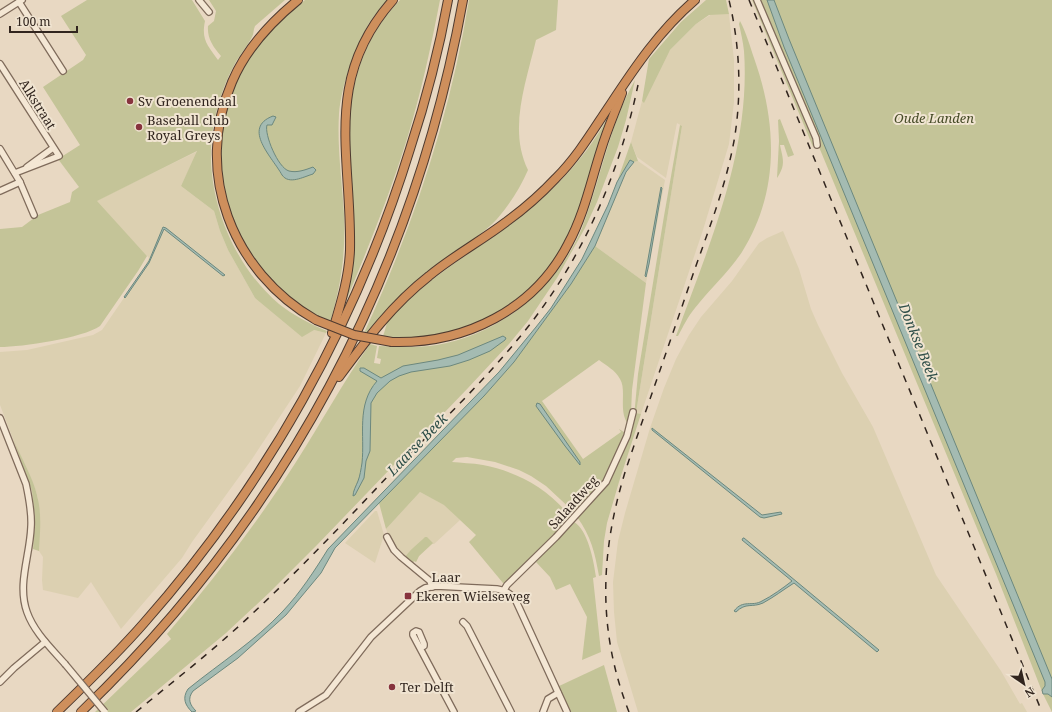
<svg xmlns="http://www.w3.org/2000/svg" width="1052" height="712" viewBox="0 0 1052 712" font-family="'Noto Serif',serif">
<style>
.farmland{fill:#dcd0b1}
.green{fill:#c4c498}
.water{fill:#a4bbb2;stroke:#6c887e}
.lines{fill:none;stroke-linecap:round;stroke-linejoin:round}
.minor-casing{stroke:#7f6b5b;stroke-width:8}
.highway-casing{stroke:#4e3a2f;stroke-width:10}
.minor{stroke:#f4e7d4;stroke-width:5.5}
.highway{stroke:#ce8f5c;stroke-width:8}
.rail{stroke:#31251e;stroke-width:1.5;stroke-dasharray:7 7;stroke-linecap:butt}
.minor-bridge-casing{stroke:#7f6b5b;stroke-width:8;stroke-linecap:butt}
.highway-bridge-casing{stroke:#4e3a2f;stroke-width:10;stroke-linecap:butt}
.minor-bridge{stroke:#f4e7d4;stroke-width:5.5}
.highway-bridge{stroke:#ce8f5c;stroke-width:8}
.poi-dot{fill:#87333d;stroke:#f0e4d1;stroke-width:1.5}
.labels{text-anchor:middle;dominant-baseline:central;stroke-width:4;stroke-linejoin:round;paint-order:stroke}
.poi-label{font-size:13px;fill:#31251e;stroke:#f0e4d1;text-anchor:start}
.street-label{font-size:13px;fill:#31251e;stroke:#f0e4d1}
.park-label{font-size:13px;font-style:italic;fill:#464b27;stroke:#f0e4d1}
.water-label{font-size:14px;font-style:italic;fill:#2f4f49;stroke:#f0e4d1}
</style>
<rect width="100%" height="100%" fill="#e8d8c2"/>
<g class="farmland">
<polygon points="712,14 729,14 730,24 734,60 734,102 729,144 703,230 641,414 636,413 682,126 677,123 666,178 637,157 631,142 642,101 644,102 668,52 696,24"/>
<polygon points="198,151 181,186 214,211 220,231 228,250 255,298 314,330 326,333 300,386 252,459 192,542 182,558 121,629 91,582 78,598 43,590 42,580 43,557 39,551 40,521 38,498 34,486 13,439 0,405 0,352 27,350 93,335 102,330 141,273 149,258 96,201"/>
<polygon points="638,161 665,180 646,283 595,246 626,172 634,162"/>
<polygon points="783,231 799,269 811,309 818,325 842,373 873,427 936,575 1001,671 1020,704 1022,703 1027,712 638,712 617,642 614,612 613,582 618,541 625,513 650,428 664,388 676,359 689,335 701,317 732,281 759,243 767,238"/>
<polygon points="420,492 445,505 460,520 434,544 432,544 419,556 416,562 414,561 412,565 396,551 386,529"/>
<polygon points="375,511 377,511 384,535 375,563 345,543"/>
</g>
<g class="green">
<path d="M87 0H192L205 21C201 40 208 46 218 60L221 56C213 47 207 38 208 26L214 21 216 11 209 0H285L255 26C253 30 254 34 252 37 248 45 242 52 237 60 226 79 218 101 214 123 201 186 230 263 279 304 293 315 310 324 327 331L326 333 314 330 302 337 255 298 228 250 220 231 214 211 181 186 197 151 97 201 147 256 138 271 100 326C83 338 22 347 0 347V229L22 227 38 215 70 202 72 192 79 187 58 159 80 145 43 87 83 60 86 55 61 16Z"/>
<path d="M305 0H387C380 9 372 17 367 27 354 50 341 87 339 114 337 147 342 181 344 214 346 251 341 287 330 322L301 308 279 290 249 254 226 203 221 176 220 155 221 132 235 82 244 63 272 28Z"/>
<path d="M400 0H440C431 47 421 93 407 139 390 194 368 248 346 301L350 278 349 118C355 70 366 36 400 0Z"/>
<path d="M469 0H558L556 30 536 40C526 83 508 129 528 170 520 188 510 204 497 219 480 238 449 254 429 270 405 289 386 310 367 334L364 333C413 227 450 116 469 0Z"/>
<polygon points="706,0 726,0 729,14 709,15 696,24 670,50 644,103 642,101 649,59 681,22"/>
<polygon points="752,0 756,0 814,143 813,147"/>
<polygon points="760,0 1052,0 1052,712 1043,694 996,574 819,147 819,140"/>
<path d="M740 21C746 32 750 46 754 58 777 123 780 191 742 252 728 273 710 289 695 308 688 316 683 327 678 336H676C709 245 751 150 744 51 743 42 741 33 739 24Z"/>
<path d="M635 80 626 120 618 147 597 202 585 228 557 278 528 321 509 344 468 388 317 545 270 592 226 633 131 712H95L171 639 167 634C214 579 258 522 296 462 321 423 343 382 370 344L377 346 374 363 380 364 381 359 377 358 379 346C399 347 418 348 437 345 501 334 557 288 582 228 601 179 609 126 635 80Z"/>
<path d="M610 113C596 150 588 190 573 226 547 287 491 327 427 337 416 339 404 338 393 338V337L383 336C385 331 386 324 389 319 394 312 402 306 409 300 442 268 483 246 519 218 555 190 589 154 610 113Z"/>
<path d="M780 119 794 155 788 157 784 145H780C783 159 786 165 777 178L779 141 778 120Z"/>
<path d="M680 125 682 126 636 413 641 414 619 482 607 523 604 541 602 575 599 576C595 553 591 536 577 517L604 488 634 417 638 374 664 216Z"/>
<polygon points="631,142 638,161 634,162 630,160 617,182"/>
<path d="M595 246 646 283 632 390 631 413 628 424C618 411 627 390 620 379 615 370 607 366 599 360L542 401 583 459 621 432 619 429 624 432 625 435 608 476 575 513 546 486 531 476 519 470 495 462 467 457 456 458 452 462C461 463 472 463 483 465 518 472 547 488 570 516V518L547 543 506 583H503L469 542 476 535 444 505 420 492 386 529 379 503 484 396 514 362 571 284Z"/>
<path d="M13 439C20 455 33 478 37 495 42 513 40 532 39 551L33 549 35 519 32 491Z"/>
<path d="M573 522H574C588 530 594 562 596 577L593 578 601 652 582 660 587 617 570 584 556 590 550 577 536 562Z"/>
<path d="M425 537H427L433 543 419 556 416 562 414 561 412 565 405 558C407 552 419 543 425 537Z"/>
<polygon points="604,665 617,712 570,712 557,687"/>
</g>
<g class="water">
<polygon points="767,0 774,0 789,39 1052,679 1052,697 1048,694 1043,694 1042,690 1045,686 1045,682 784,47"/>
<path d="M273 116 276 117 272 125H267C264 134 278 168 289 171 297 173 305 170 313 167L316 170 313 174C303 177 289 185 282 175 273 158 241 128 273 116Z"/>
<path d="M630 160 634 162 626 172 595 246 571 284 514 362 484 396 335 548 321 573 286 615 238 658 193 691C187 699 190 705 196 711L192 712C185 705 182 698 188 689 220 663 255 641 283 611 300 593 315 570 328 549L499 372 536 327 551 308 582 259 608 205 617 182Z"/>
<polygon points="661,187 662,188 649,264 646,277 645,276"/>
<polygon points="163,227 166,228 225,275 223,276 164,229 149,263 125,298 124,297 149,261"/>
<path d="M503 336 506 338 505 340 490 351 469 360 450 366 411 372 399 376 390 381 377 393 371 403 370 451 366 461 364 478 355 495 353 496C353 491 356 486 358 481 360 476 361 469 362 463 365 435 356 405 377 381L360 371V368H364L381 378 403 366 438 360 458 355Z"/>
<polygon points="537,403 540,404 580,462 580,465 565,446 536,406"/>
<polygon points="652,428 762,515 781,512 782,514 764,518 760,517 652,430"/>
<path d="M743 538H744L879 650 877 652 794 583C783 590 774 597 763 603 752 608 746 602 736 612L734 611C743 599 752 607 762 601 772 596 783 588 792 581L742 540Z"/>
</g>
<g class="lines">
<g class="minor-casing">
<g id="minor">
<polyline points="199,0 209,12"/>
<polyline points="757,0 816,138 817,145"/>
<polyline points="19,2 63,71"/>
<polyline points="0,14 22,0"/>
<polyline points="0,64 59,156 15,173"/>
<polyline points="0,149 20,182 34,215"/>
<polyline points="27,167 53,148"/>
<polyline points="0,191 20,182"/>
<path d="M0 418 26 484C29 498 32 513 31 527 30 556 17 584 27 612 34 632 51 648 65 664"/>
<polyline points="387,537 394,550 401,557 430,581 432,587"/>
<polyline points="504,590 507,585 556,537 606,482 627,436 633,412"/>
<polyline points="463,622 467,626 511,712"/>
<polyline points="420,648 424,646 424,644 419,632 416,631 413,633 413,635 454,712"/>
<polyline points="0,682 14,668 45,642"/>
<path d="M299 712 326 695 371 637 420 591 425 588 436 586 497 589C505 590 511 593 516 601L567 712"/>
<polyline points="543,712 548,699 558,693"/>
</g>
</g>
<g class="highway-casing">
<g id="highway">
<path d="M298 0C271 22 246 49 232 82 193 172 232 272 316 320"/>
<path d="M332 333C340 306 349 278 350 250 352 156 322 80 393 0"/>
<path d="M392 342C465 344 534 310 568 244 584 215 591 181 601 150 607 130 615 112 622 93"/>
<path d="M339 377C367 339 392 305 429 276 453 256 481 241 506 222 524 209 541 194 556 178 578 156 593 130 610 105 635 67 660 30 695 0"/>
<path d="M57 712C87 683 117 654 144 623 266 485 356 324 410 149 426 100 439 50 448 0"/>
<path d="M81 712C284 517 413 276 463 0"/>
</g>
</g>
<use href="#minor" class="minor"/>
<use href="#highway" class="highway"/>
<g class="rail">
<polyline points="749,0 1042,712"/>
<path d="M136 712C175 680 215 649 252 614 299 570 344 523 388 476 437 426 488 378 531 323 585 253 620 171 638 85"/>
<path d="M629 712C597 630 600 552 626 469 647 407 669 345 690 283 706 236 725 190 734 141 742 95 740 46 729 0"/>
</g>
<g class="minor-bridge-casing">
<polyline id="minor-bridge" points="65,664 105,712"/>
</g>
<g class="highway-bridge-casing">
<polyline id="highway-bridge" points="316,320 354,335 392,342"/>
</g>
<use href="#minor-bridge" class="minor-bridge"/>
<use href="#highway-bridge" class="highway-bridge"/>
</g>
<g class="poi-dot">
<circle cx="130" cy="101" r="4"/>
<circle cx="139" cy="127" r="4"/>
<rect x="404" y="592" width="8" height="8" rx="2"/>
<circle cx="392" cy="687" r="4"/>
</g>
<g class="labels">
<g class="poi-label">
<text x="138" y="101">Sv Groenendaal</text>
<text x="147" y="120">Baseball club<tspan x="147" dy="15">Royal Greys</tspan></text>
<text x="416" y="596">Ekeren Wielseweg</text>
<text x="400" y="687">Ter Delft</text>
</g>
<g class="street-label">
<text transform="translate(38 104) rotate(58)">Alkstraat</text>
<text transform="translate(573 502) rotate(-48)">Salaadweg</text>
<text x="446" y="577">Laar</text>
</g>
<g class="park-label">
<text x="934" y="118">Oude Landen</text>
</g>
<g class="water-label">
<text transform="translate(919 342) rotate(68)">Donkse Beek</text>
<text transform="translate(417 444) rotate(-46)">Laarse Beek</text>
</g>
</g>
<g transform="translate(1024 684) rotate(146)" stroke="#f0e4d1" stroke-width="3" paint-order="stroke">
<path d="M0-3L7 15L0 10L-7 15Z" fill="#31251e"/>
<text y="-6" font-size="11" font-weight="bold" text-anchor="middle" fill="#31251e">N</text>
</g>
<path d="M10 26v6h67v-6" fill="none" stroke="#31251e" stroke-width="2"/>
<text x="16" y="26" font-size="12" fill="#31251e" stroke="#f0e4d1" stroke-width="3" paint-order="stroke">100 m</text>
</svg>
